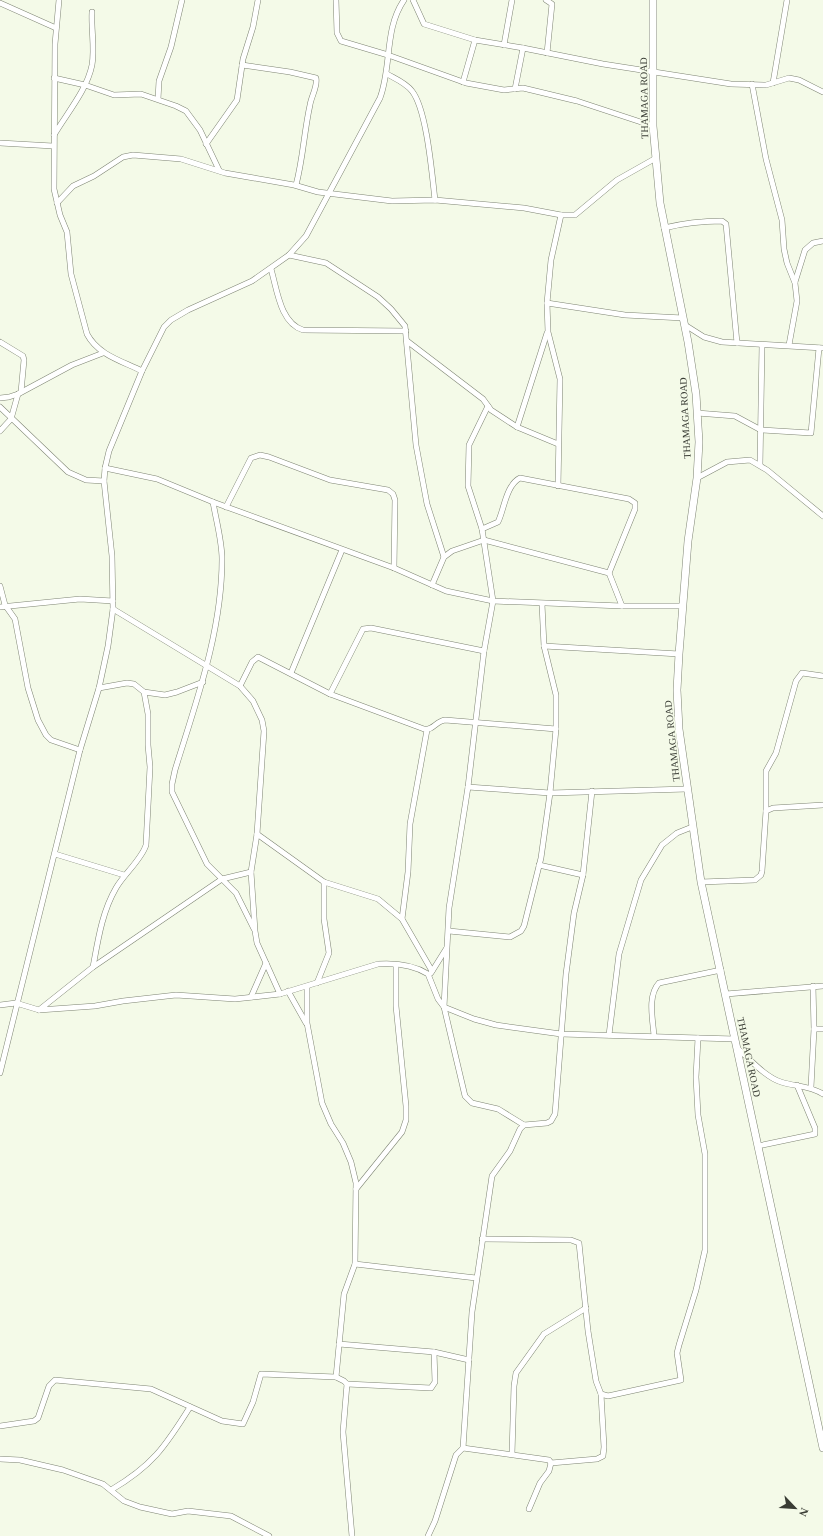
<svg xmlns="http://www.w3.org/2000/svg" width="823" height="1536" viewBox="0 0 823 1536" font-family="'Times New Roman',serif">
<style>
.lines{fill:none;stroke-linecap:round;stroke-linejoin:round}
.minor-casing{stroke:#7e8473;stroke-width:6}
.secondary-casing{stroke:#7e8473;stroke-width:8}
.minor{stroke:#fff;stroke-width:5}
.secondary{stroke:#fff;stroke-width:7}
.labels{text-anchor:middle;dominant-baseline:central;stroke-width:3;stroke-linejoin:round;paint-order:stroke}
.street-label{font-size:10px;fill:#393c34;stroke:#f4fae8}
</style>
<rect width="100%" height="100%" fill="#f4fae8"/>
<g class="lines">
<g class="minor-casing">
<g id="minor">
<path d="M59 0 55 44 54 189 60 215 67 232 71 274 87 334C98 355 122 361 142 371"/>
<polyline points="336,0 337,33 341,41 388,55 466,83 504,90 523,88 577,101 653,126"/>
<polyline points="413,0 424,24 475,40 523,48 603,64 731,84 766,85 789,78 799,80 823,92"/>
<polyline points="546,0 552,4 547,53"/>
<polyline points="0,3 56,28"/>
<polyline points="504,45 512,0"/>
<path d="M242 65 290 72 316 78C318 86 311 97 310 105 304 132 303 159 296 185"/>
<path d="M387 74C396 79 406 83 412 91 427 110 432 175 435 200"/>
<polyline points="54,78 85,85 114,95 141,94 176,106 186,111 200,130 219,170"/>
<polyline points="463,82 475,40"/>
<polyline points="773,83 787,0"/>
<polyline points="752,84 766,159 782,220 784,249 787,263 795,283 797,301 789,345"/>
<polyline points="515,89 523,48"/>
<polyline points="158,99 159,81 171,47 182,0"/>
<path d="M54 135C67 113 87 90 92 65 95 48 91 30 92 12"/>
<polyline points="0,143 53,146"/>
<polyline points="206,144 237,100 243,59 253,27 258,0"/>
<polyline points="57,203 73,186 94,176 123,157 133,155 181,159 225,173 294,185 318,192 392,201 435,200 524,208 561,215 575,215 617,180 656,158"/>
<path d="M664 228C684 223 702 221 722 221L726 224 737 343"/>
<polyline points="289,255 326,263 378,297 391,309 405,326 416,445 427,504 444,557"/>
<path d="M271 269C277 289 280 323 303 330L406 331"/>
<polyline points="795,282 805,250 813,243 823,241"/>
<polyline points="547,303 625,315 683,318"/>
<polyline points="685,325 704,337 722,342 823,348"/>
<polyline points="407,341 483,399 491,410 517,427 558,444"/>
<polyline points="0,342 23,356 24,360 21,392"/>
<polyline points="0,398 9,397 18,394 72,365 103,353"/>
<polyline points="488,406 469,445 468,486 482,529 493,601 484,651 468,787 449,908 444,1007 465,1096 472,1103 498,1109 524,1125"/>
<polyline points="0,407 68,472 86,480 104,481"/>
<polyline points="697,413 735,416 761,430 811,433 819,348"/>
<polyline points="517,427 547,333"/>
<polyline points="0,431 11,419 18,394"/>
<polyline points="760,465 762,345"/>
<polyline points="105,468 157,479 213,502 394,568 446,591 493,601 622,606 683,606"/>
<polyline points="697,478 727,462 750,460 767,470 823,516"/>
<polyline points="558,486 560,379 548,332 547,303 551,260 561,215"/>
<path d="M213 502C216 520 222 541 222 559 222 632 196 702 175 770L172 784V792L207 864 236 893 254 929"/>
<polyline points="226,507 251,458 260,455 269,457 330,480 388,490 393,494 395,500 394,568"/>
<path d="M482 529 498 522C504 510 506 485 520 478L629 499 635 503V509L609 573"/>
<polyline points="432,585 444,557 452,551 484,540 609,573 622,606"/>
<polyline points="0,586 5,605 15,619 28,688 38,720 46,735 51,740 80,750"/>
<polyline points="0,607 80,599 113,601"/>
<polyline points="113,609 240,686 253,701 262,720 264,731 257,834 251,872 255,931 257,943 280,994"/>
<polyline points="544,646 679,654"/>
<polyline points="291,673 342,550"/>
<path d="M240 686 252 662 258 657 330 694 424 729C433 731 436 721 445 720L556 729"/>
<polyline points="99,688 127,683 134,684 144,692 165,695 177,692 203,682"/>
<polyline points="330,694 363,629 371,628 484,651"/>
<polyline points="468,787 550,793 687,789"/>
<polyline points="766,811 766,771 776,753 796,681 802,673 823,676"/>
<polyline points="257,834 324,882 378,899 402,919 432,971"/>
<polyline points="55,854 124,875"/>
<polyline points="539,865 583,875"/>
<polyline points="701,882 755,880 761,875 762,871 766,811 773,808 823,805"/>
<polyline points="402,919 408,872 410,824 427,730"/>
<polyline points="449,931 510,937 521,931 524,926 541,858 550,793 556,729 556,695 544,646 542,604"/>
<path d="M93 967C98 940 102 912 116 888 124 874 142 859 146 845L150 767 148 745V714L144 692"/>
<polyline points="431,973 446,949"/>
<polyline points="317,983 329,953 324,919 324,882"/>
<polyline points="307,987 307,1023 322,1103 331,1124 343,1143 351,1162 356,1183 355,1264 344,1294 336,1377"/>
<polyline points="288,991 306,1023"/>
<polyline points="726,994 823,986"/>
<polyline points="251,997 266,963"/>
<path d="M0 1005 16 1003 39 1010 95 1006 123 1001 176 995 235 999 280 994 378 964C394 963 414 965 428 974L438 999 444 1007 474 1019 496 1025 561 1034 735 1039"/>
<polyline points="39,1010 93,967 222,879 251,872"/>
<polyline points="814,1029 823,1029"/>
<polyline points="609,1035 619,954 641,880 662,845 677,833 692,827"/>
<path d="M654 1036C653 1020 647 996 659 983L721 970"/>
<path d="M737 1048C750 1059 765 1077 781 1082 797 1087 808 1085 823 1094"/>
<path d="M0 1073 80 750 99 688 108 646 113 609 112 556 104 481 105 468 109 451 142 371 164 327 171 320 188 310 252 281 289 255 306 236 380 98C392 66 384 29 404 0"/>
<polyline points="811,1087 814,1029 813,986"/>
<polyline points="758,1146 815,1134 815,1128 797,1085"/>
<polyline points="356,1189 402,1132 406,1120 406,1106 396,1006 396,965"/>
<polyline points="482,1239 571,1240 579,1243 588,1331 596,1381 601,1394 608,1396 681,1380 677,1353 679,1345 696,1290 705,1250 705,1154 698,1115 696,1077 698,1038"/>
<polyline points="355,1264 476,1278"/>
<polyline points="339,1344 434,1352 469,1360"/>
<polyline points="347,1384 431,1388 435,1382 434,1352"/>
<polyline points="0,1426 34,1421 38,1418 49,1386 55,1380 151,1389 222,1421 243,1424 253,1402 261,1374 336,1377 344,1381 347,1384 343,1432 352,1536"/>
<polyline points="463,1448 472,1312 492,1176 510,1151 520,1129 524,1125 547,1123 551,1121 555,1114 566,974 574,913 583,875 592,791"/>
<polyline points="512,1454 514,1386 516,1373 544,1334 586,1308"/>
<polyline points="0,1459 20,1460 63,1470 103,1484 124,1501 140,1507 172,1514 188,1511 231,1516 269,1536"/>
<path d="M111 1490C152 1466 165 1447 190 1407"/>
<polyline points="529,1509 540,1483 549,1471 551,1463"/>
<polyline points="428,1536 435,1521 456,1455 463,1448 549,1460 551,1463 597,1459 603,1456 604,1447 601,1394"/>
</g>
</g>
<g class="secondary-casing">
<polyline id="secondary" points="653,0 653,126 660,203 688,342 696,394 699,442 697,478 688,541 679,654 677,690 679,729 701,882 823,1448"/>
</g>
<use href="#minor" class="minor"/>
<use href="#secondary" class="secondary"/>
</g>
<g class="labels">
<g class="street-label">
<text transform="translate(644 98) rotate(-91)">THAMAGA ROAD</text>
<text transform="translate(685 418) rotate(-93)">THAMAGA ROAD</text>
<text transform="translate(672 741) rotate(-96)">THAMAGA ROAD</text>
<text transform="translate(749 1057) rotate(78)">THAMAGA ROAD</text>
</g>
</g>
<g transform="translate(795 1508) rotate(115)" stroke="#f4fae8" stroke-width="3" paint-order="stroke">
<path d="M0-3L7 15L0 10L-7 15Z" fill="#393c34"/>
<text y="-6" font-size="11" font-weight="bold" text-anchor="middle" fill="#393c34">N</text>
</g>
</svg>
